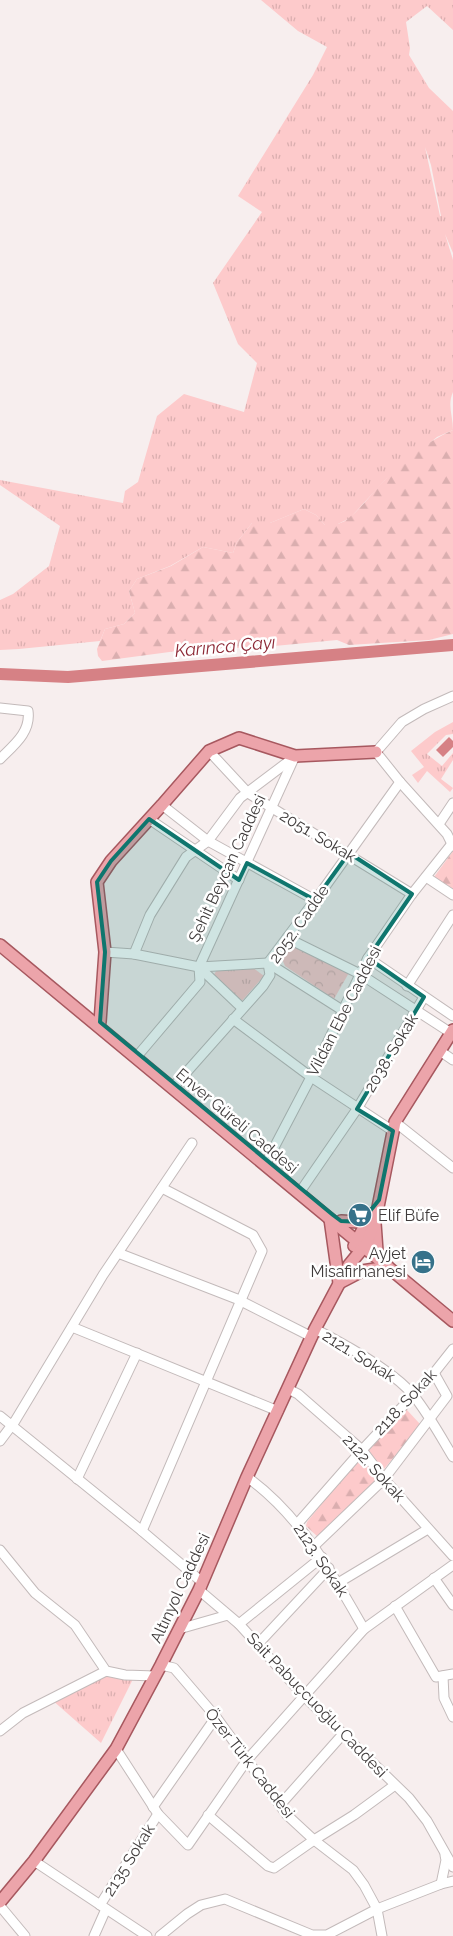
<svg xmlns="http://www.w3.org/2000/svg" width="453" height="1936" viewBox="0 0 453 1936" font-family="Raleway,sans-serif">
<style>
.grass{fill:url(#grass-tufts);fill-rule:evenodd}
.forest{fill:url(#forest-firs)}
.park{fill:url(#park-crowns)}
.water{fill:#d68185}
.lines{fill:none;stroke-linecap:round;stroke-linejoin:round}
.river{stroke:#d68185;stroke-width:12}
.minor-casing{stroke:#c3baba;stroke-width:11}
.major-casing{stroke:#a7585f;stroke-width:14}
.minor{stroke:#fff;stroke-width:9}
.major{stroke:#eca4aa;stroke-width:11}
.marked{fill:#0f766e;fill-opacity:0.2;stroke:#0f766e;stroke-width:4;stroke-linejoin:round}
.labels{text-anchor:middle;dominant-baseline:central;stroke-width:5;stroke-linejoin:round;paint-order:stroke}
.street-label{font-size:16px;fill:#3f3b3b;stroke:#fff}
.poi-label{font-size:16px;fill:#3f3b3b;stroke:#fff;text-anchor:start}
.water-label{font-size:18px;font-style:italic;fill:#8d2936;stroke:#fff}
</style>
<defs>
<pattern id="grass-tufts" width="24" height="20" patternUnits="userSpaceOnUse" patternTransform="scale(1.25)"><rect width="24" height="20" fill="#fdcacb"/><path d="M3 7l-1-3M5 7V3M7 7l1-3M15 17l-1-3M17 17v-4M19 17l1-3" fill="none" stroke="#daaeaf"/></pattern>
<pattern id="forest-firs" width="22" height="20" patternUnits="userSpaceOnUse" patternTransform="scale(1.25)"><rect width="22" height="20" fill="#fdcacb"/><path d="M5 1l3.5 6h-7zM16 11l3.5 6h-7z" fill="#daaeaf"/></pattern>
<pattern id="park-crowns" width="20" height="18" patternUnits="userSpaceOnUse" patternTransform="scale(1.25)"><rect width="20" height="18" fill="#fdcacb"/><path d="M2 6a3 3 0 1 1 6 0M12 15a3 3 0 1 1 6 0" fill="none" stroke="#daaeaf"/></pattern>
</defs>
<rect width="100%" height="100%" fill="#f7eeee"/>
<g class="grass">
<path d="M261 0H453V30L427 6 406 22 410 48 409 55 429 88 453 111V253L445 234 453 260V392C447 405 453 416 453 430L437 437 385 480 350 518 336 525H325L316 515 304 509 270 523H252L237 542 233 553 203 547 170 566 137 579 129 591 135 613 124 624 105 629 100 641 19 649 0 650V600L13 594 49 566 60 526 0 485V480L123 503 125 491 138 482 157 416 184 394 244 412 257 363 238 344 213 283 262 212 238 196 313 75 327 47 298 31ZM425 147 431 165 441 216H440Z"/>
<polygon points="453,722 453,734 446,735 427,754 442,766 453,753 453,760 441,779 453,788 450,792 427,771 418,783 412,775 424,767 411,751 435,732"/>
<polygon points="220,966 237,970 252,967 264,976 240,1003 212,977"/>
<polygon points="106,1671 135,1675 101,1743 51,1699"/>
</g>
<g class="forest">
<path d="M453 430V634L429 640 349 645 337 640 264 647 192 649 102 661 98 656 97 649 105 629 124 624 135 613 129 591 137 579 171 566 203 547 233 553 237 542 252 523H270L304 509 316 515 325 525C335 525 343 524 350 517 361 508 370 496 379 486 400 464 425 442 453 430Z"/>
<polygon points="453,851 453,889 434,877"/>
<polygon points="406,1409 420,1424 419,1427 384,1469 381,1469 367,1452 367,1448"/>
<polygon points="362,1456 379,1478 318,1537 306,1526 307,1522 359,1457"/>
</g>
<polygon class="park" points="291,944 350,971 334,999 285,966 282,959"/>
<polygon class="water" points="449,737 453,741 453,747 443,757 436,750"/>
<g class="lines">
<polyline class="river" points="0,674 68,677 453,645"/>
<g class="minor-casing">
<g id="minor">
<polyline points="453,696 424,709 402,722 376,752 400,782 447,834 453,846"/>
<path d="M0 708 28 711C31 732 14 745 0 759"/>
<polyline points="209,751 248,793 412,894"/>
<polyline points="162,805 208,841 315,900"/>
<polyline points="149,819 239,880"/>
<polyline points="439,824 453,803"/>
<polyline points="426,877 453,895"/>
<polyline points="287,938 360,974 451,1033"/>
<polyline points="105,952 134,954 199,967 268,963 342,1010"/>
<polyline points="134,954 150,915 186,857 208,841 240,798 293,758"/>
<polyline points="368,958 453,1016"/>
<polyline points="199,967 242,1008"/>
<polyline points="407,986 453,915"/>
<polyline points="233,1019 311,1077 393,1131"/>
<polyline points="440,1051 453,1060"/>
<polyline points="139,1054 200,982 199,967 295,756"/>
<polyline points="176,1084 263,986 270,975 268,963 322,891 400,782"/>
<polyline points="395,1122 453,1168"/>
<polyline points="267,1161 311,1077 368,958 412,894 451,845"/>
<polyline points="302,1189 357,1109 424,997"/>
<polyline points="118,1253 237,1299 312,1337"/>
<polyline points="72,1327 278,1411"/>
<path d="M315 1329C344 1344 394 1371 414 1396 429 1415 441 1437 453 1457"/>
<polyline points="288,1389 298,1394 362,1450 384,1479 453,1556"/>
<polyline points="0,1416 142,1531 202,1582"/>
<polyline points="0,1441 15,1421 103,1275 192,1143"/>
<path d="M247 1477C301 1516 332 1573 364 1629"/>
<polyline points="77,1479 137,1353"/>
<polyline points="298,1523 362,1450 434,1373 453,1349"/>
<polyline points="142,1531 262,1251 253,1235 162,1188"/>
<polyline points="315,1545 384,1479 447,1396 434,1373"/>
<polyline points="0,1550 35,1593 75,1625 106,1671 125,1675 155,1676"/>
<polyline points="434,1578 453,1605"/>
<polyline points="338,1583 428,1529"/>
<polyline points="199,1590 239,1624 304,1696 409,1798 427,1821 453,1867"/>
<polyline points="395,1606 436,1677 453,1674"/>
<polyline points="239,1624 322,1557"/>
<polyline points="179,1629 228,1615"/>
<polyline points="258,1644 329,1568"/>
<polyline points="161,1665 174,1668 216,1717 287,1815 314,1840 353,1870 364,1885 377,1909 382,1936"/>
<polyline points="443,1676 444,1698 453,1717"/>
<polyline points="0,1731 23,1713 106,1671"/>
<polyline points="116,1749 158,1814 188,1845 247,1760 364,1629 453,1565"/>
<polyline points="280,1805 343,1734"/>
<polyline points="153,1807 216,1717"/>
<polyline points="208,1815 268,1866 274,1868 314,1840 354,1815 395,1785"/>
<polyline points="34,1861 147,1936"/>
<polyline points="441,1884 446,1860 445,1855"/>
<polyline points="100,1905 158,1814"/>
<polyline points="0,1906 25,1936"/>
<polyline points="94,1936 106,1909"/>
<polyline points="160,1936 187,1914 201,1905 225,1899 312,1935 327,1935 377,1909 441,1884 453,1881"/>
</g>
</g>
<g class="major-casing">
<g id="major">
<polyline points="0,945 453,1321"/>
<polyline points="100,1022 105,952 97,882 111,861 162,805 209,751 239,738 295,756 376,752"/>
<polyline points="330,1219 339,1283 362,1271 388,1267"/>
<polyline points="341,1221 358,1222 369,1216"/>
<polyline points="375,1223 377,1251"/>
<polyline points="354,1246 371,1214"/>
<polyline points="0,1902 34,1861 116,1749 161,1665 199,1590 247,1477 315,1329 349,1265 367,1243 376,1217 395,1122 453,1030"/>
</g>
</g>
<use href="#minor" class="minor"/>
<use href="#major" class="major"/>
</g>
<path class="marked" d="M149 819 239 880 247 863 315 900 349 853 412 894 368 958 424 997 357 1109 393 1131 379 1200 361 1222 341 1221 333 1215 100 1022 105 952 97 882 111 861Z"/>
<defs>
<g id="supermarket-disc" transform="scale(1.25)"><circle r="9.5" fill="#36728a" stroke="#fff"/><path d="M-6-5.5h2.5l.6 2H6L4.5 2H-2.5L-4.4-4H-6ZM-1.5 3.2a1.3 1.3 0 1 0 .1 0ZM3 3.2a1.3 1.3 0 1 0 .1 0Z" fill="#fff"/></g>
<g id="hotel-disc" transform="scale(1.25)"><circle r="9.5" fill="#36728a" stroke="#fff"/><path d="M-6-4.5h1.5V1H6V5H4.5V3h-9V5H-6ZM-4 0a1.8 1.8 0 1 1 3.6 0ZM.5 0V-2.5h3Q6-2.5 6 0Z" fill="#fff"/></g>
</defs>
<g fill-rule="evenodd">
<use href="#supermarket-disc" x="360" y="1215"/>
<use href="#hotel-disc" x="423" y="1262"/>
</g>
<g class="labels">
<g class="street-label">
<text transform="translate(318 836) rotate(31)">2051. Sokak</text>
<text transform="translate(227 868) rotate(-65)">Şehit Beycan Caddesi</text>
<text transform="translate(299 924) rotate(-55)">2052. Cadde</text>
<text transform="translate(344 1011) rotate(-63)">Vildan Ebe Caddesi</text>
<text transform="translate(391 1053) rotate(-59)">2038. Sokak</text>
<text transform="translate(237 1121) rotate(40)">Enver Güreli Caddesi</text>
<text transform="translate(359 1356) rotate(32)">2121. Sokak</text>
<text transform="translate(405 1402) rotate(-47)">2118. Sokak</text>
<text transform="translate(374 1468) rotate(48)">2122. Sokak</text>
<text transform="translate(321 1560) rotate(56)">2123. Sokak</text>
<text transform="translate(180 1588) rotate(-65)">Altınyol Caddesi</text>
<text transform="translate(317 1705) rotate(46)">Sait Pabuçcuoğlu Caddesi</text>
<text transform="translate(250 1763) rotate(52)">Özer Türk Caddesi</text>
<text transform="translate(129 1860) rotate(-58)">2135 Sokak</text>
</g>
<g class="poi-label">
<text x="378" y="1215">Elif Büfe</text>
<text x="406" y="1253" text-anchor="end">Ayjet<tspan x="406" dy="18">Misafirhanesi</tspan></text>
</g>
<g class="water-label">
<text transform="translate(225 646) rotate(-5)">Karınca Çayı</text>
</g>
</g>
</svg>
